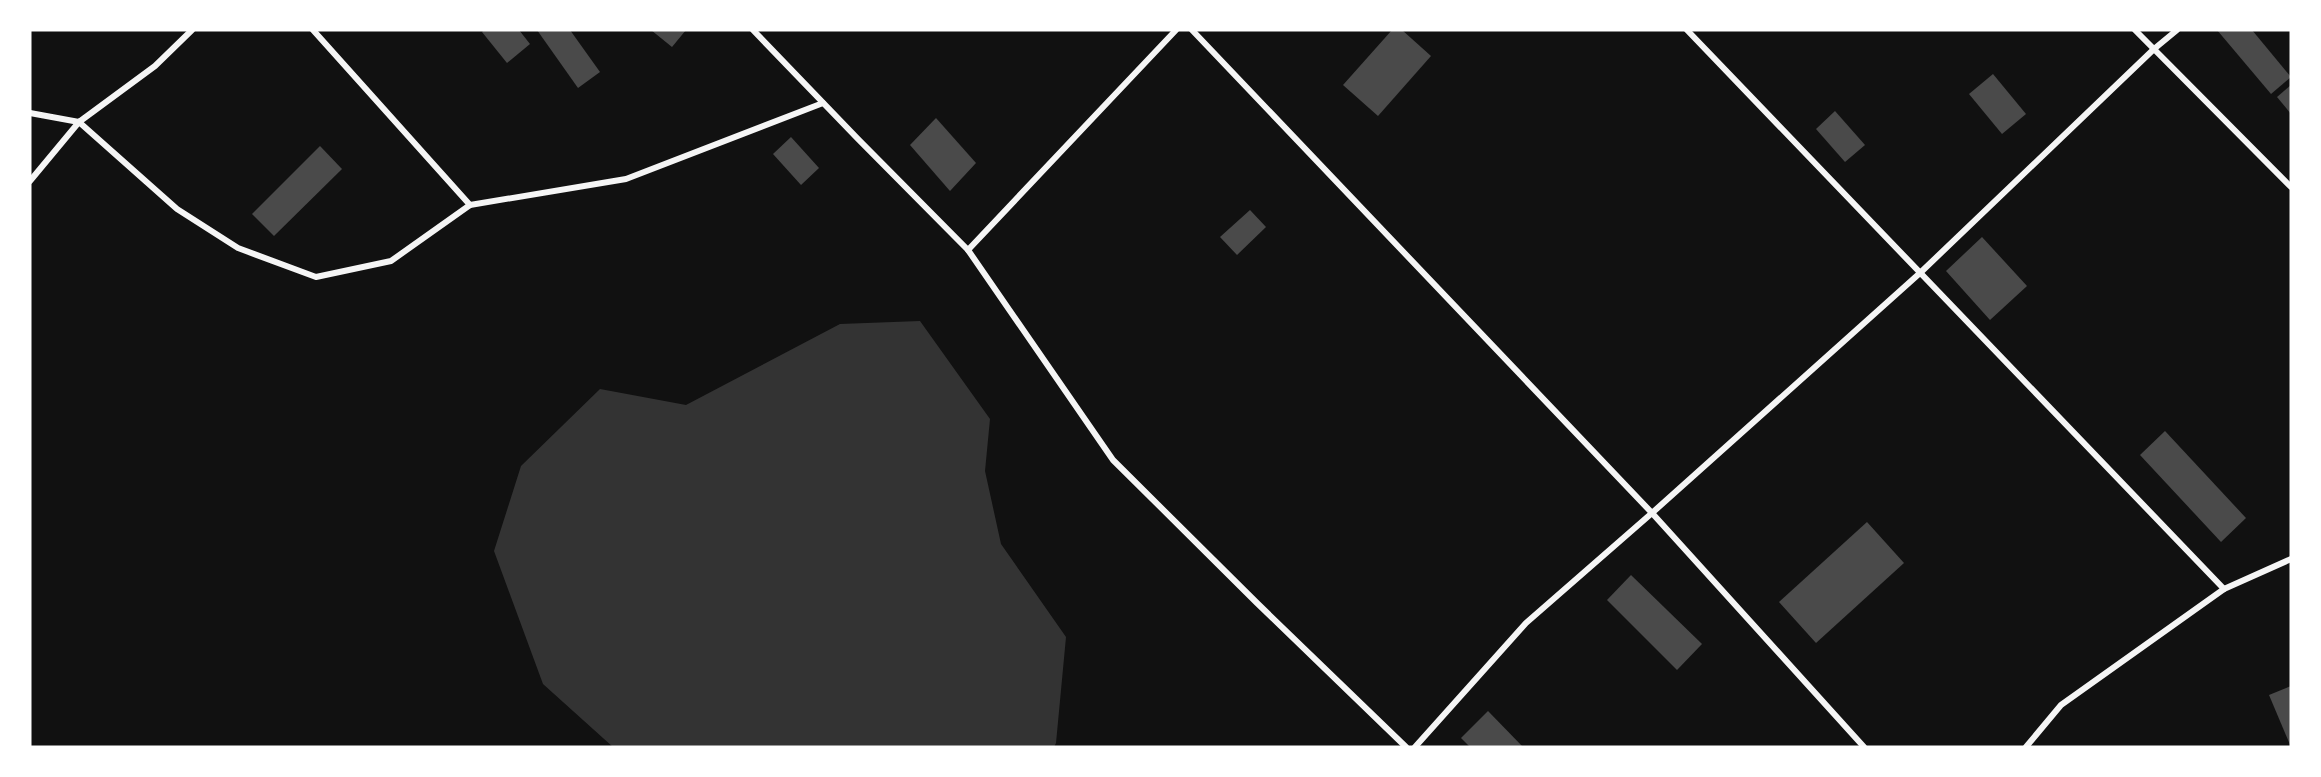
<svg xmlns="http://www.w3.org/2000/svg" width="2321" height="777" viewBox="0 0 2321 777" font-family="Jost,sans-serif">
<style>
.water{fill:#333}
.building{fill:#4a4a4a}
.lines{fill:none;stroke-linecap:round;stroke-linejoin:round}
.minor{stroke:#f5f5f5;stroke-width:6}
</style>
<rect width="100%" height="100%" fill="#111"/>
<polygon class="water" points="920,321 990,419 985,471 1001,544 1066,637 1056,743 1054,747 613,747 543,684 494,551 521,466 600,389 686,405 840,324"/>
<g class="building">
<polygon points="484,30 519,30 530,44 507,63 482,32"/>
<polygon points="537,30 570,30 600,72 578,88"/>
<polygon points="651,30 686,30 672,47"/>
<polygon points="1392,30 1402,30 1431,56 1378,116 1343,85"/>
<polygon points="2217,30 2252,30 2291,77 2271,94"/>
<polygon points="1993,74 2026,114 2002,134 1969,94"/>
<polygon points="2291,85 2291,114 2277,97"/>
<polygon points="1835,111 1865,145 1845,162 1816,129"/>
<polygon points="936,118 976,163 950,191 910,145"/>
<polygon points="791,137 819,168 801,185 773,154"/>
<polygon points="320,146 342,169 274,236 252,214"/>
<polygon points="1250,210 1266,227 1237,255 1220,237"/>
<polygon points="1982,237 2027,286 1990,320 1946,271"/>
<polygon points="2165,431 2246,518 2221,542 2140,455"/>
<polygon points="1867,522 1904,563 1816,643 1779,602"/>
<polygon points="1631,575 1702,644 1677,670 1607,600"/>
<polygon points="2291,686 2291,747 2269,695"/>
<polygon points="1488,711 1523,747 1470,747 1461,738"/>
</g>
<g class="lines">
<g class="minor">
<polyline points="313,30 470,205"/>
<polyline points="753,30 858,139 968,250 1113,460 1257,603 1406,747"/>
<polyline points="1192,30 1652,513 1864,747"/>
<polyline points="1687,30 2224,589"/>
<polyline points="2135,30 2291,187"/>
<polyline points="30,113 79,122 155,66 192,30"/>
<polyline points="30,181 79,122 177,209 238,248 316,277 391,261 470,205 626,179 823,103"/>
<polyline points="968,250 1176,30"/>
<polyline points="1415,747 1526,623 1652,513 1920,273 2154,49 2177,30"/>
<polyline points="2026,747 2061,705 2224,589 2291,559"/>
</g>
</g>
<rect width="2321" height="777" fill="none" stroke="#ffffff" stroke-width="63"/>
</svg>
